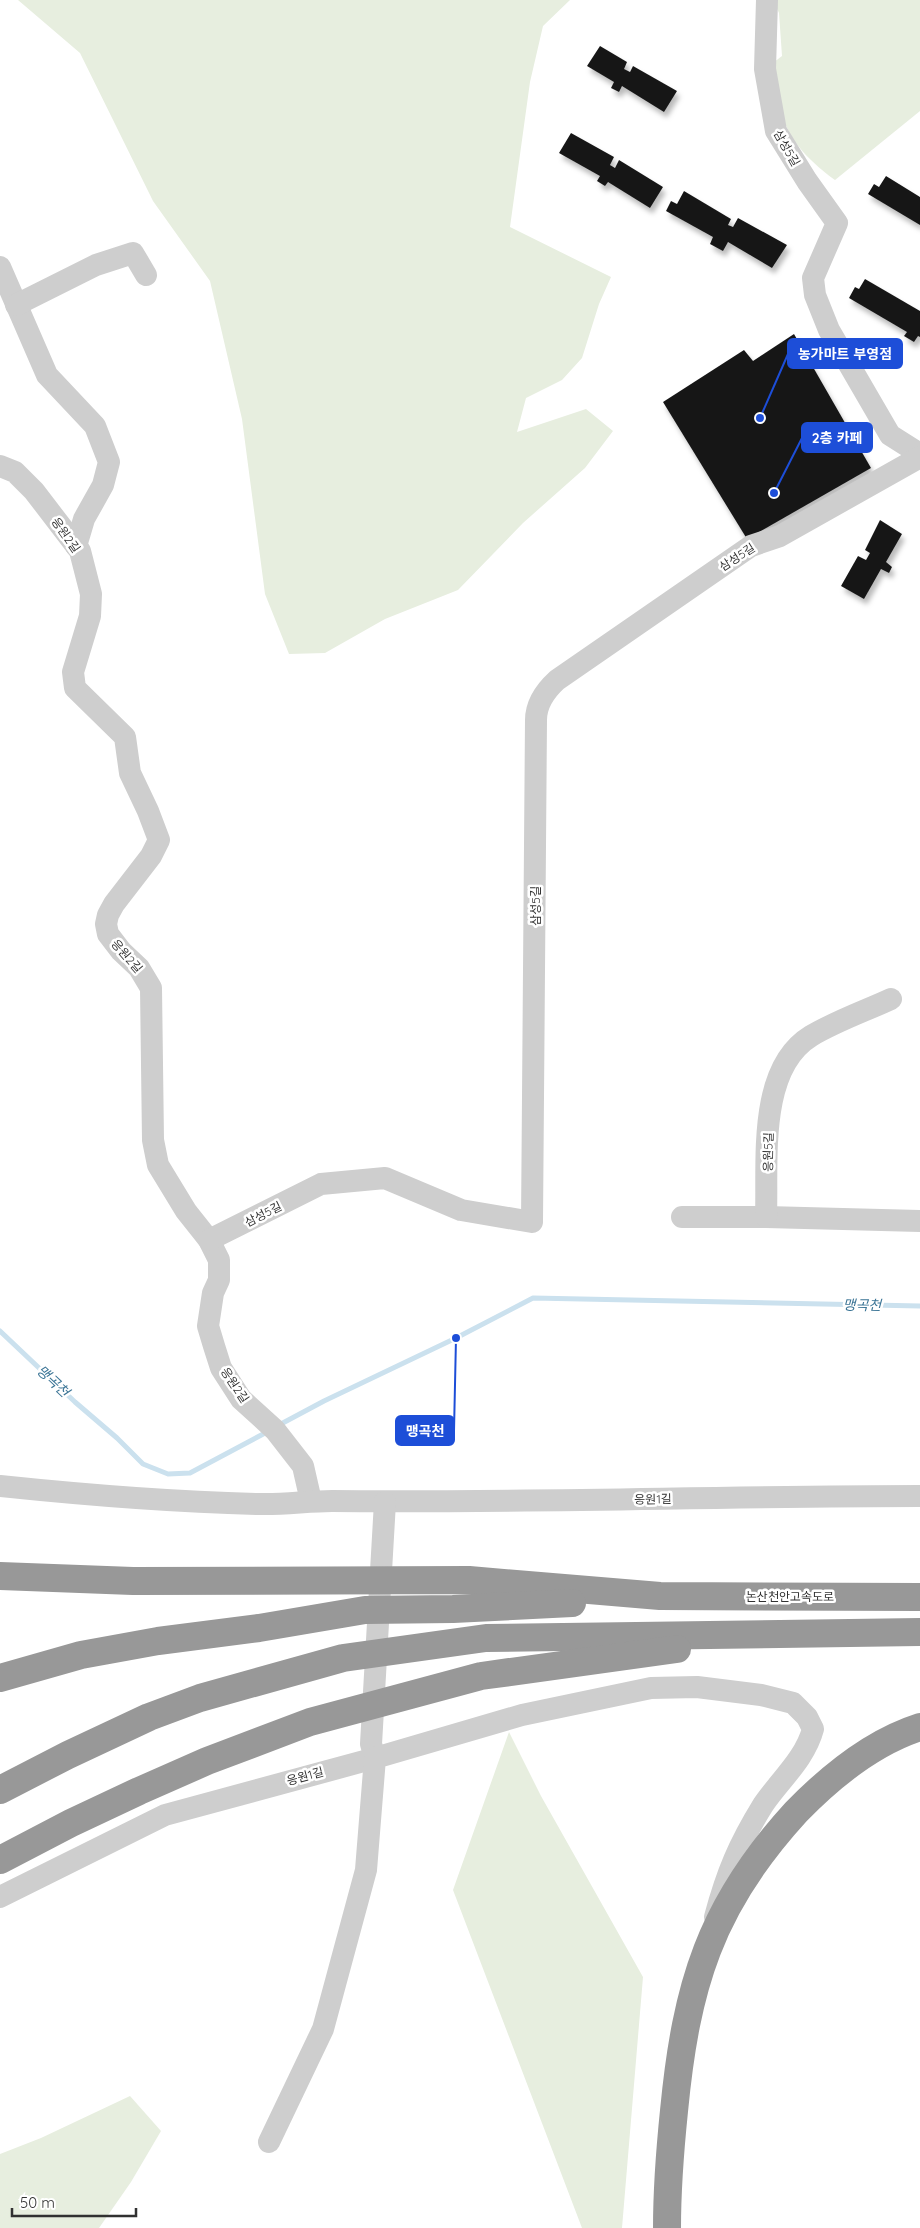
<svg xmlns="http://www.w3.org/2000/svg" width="920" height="2228" viewBox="0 0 920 2228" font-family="Quicksand,'Noto Sans KR',sans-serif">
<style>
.green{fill:#e7eedf}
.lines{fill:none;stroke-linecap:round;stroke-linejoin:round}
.stream{stroke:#cbe1ee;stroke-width:5}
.building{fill:#181818;filter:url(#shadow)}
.minor{stroke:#cecece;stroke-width:22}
.highway{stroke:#989898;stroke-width:28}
.labels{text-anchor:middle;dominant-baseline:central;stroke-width:5;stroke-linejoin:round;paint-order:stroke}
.street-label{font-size:12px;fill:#313131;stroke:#fff}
.water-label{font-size:14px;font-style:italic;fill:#3c7596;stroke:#fff}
.leader{fill:none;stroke:#1d4ed8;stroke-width:2}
.callout-dot{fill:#1d4ed8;stroke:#fff;stroke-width:2}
.callout{fill:#1d4ed8;stroke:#1d4ed8;stroke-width:2}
.callout-label{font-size:14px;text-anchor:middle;font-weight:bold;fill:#fff}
</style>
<defs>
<filter id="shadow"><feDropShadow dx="3" dy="5.5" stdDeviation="2.5" flood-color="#0004"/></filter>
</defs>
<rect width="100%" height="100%" fill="#fff"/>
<g class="green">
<polygon points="18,0 570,0 543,26 530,82 510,227 611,277 599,304 582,358 562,380 526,398 517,432 586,409 613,431 585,468 523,523 458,590 385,619 325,653 289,654 265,594 242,419 210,281 153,201 80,53"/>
<path d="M773 0H920V111L835 180C787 144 782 124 769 66L782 56 779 13Z"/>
<polygon points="509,1732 541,1796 643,1977 622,2228 582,2228 453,1890"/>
<polygon points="130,2096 161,2131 131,2182 99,2228 0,2228 0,2154 41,2138"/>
</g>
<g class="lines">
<g class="stream">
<polyline points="0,1331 75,1402 117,1438 143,1464 168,1474 190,1473 267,1432"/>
<polyline points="279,1425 324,1401 456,1338 533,1298 920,1306"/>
</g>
</g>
<g class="building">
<polygon points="600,46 627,62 624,69 630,72 633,66 677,91 664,112 622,86 619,92 611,88 614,82 587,66"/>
<polygon points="571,133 614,157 610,165 615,168 619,160 663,187 650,208 608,182 605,186 597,181 600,176 559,153"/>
<polygon points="886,176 920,197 920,225 868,194 874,184 879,187"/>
<polygon points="684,191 731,219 728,225 733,227 738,218 787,245 772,268 728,242 723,251 710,244 713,237 666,211 671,201 677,204"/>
<polygon points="865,279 920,311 920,337 918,336 914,342 904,336 907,332 849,298 855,287 859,289"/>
<polygon points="794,334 871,468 747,539 663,402 744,350 753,361"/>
<polygon points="880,520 902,534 886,562 892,567 889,573 881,569 864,599 841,586 858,556 866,560 870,553 865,550"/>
</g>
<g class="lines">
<g class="minor">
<polyline points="767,0 765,69 776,131 807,181 837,223 813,278 815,295 829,330 890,435 920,454"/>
<polyline points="0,267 47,375 95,426 109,462 103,485 84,519 76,546"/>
<polyline points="16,305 96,265 133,253 146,275"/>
<polyline points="0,466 15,472 34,491 80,551 91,594 90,616 73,672 75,688 125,737 130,773 148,811 159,840 151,856 114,904 108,915 106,924 108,934 121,951 139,968 151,988 153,1140 158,1165 186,1211 209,1240 219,1260 219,1280 213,1293 208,1326 214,1346 221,1368 241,1399 275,1430 303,1466 311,1501"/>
<polyline points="682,1217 766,1217 920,1221"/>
<path d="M766 1217C768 1162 757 1069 811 1036 836 1021 865 1011 891 999"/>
<path d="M209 1240 321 1184 385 1178 461 1210 532 1222 536 720C536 704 545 691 557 680L751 546 780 536 920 457"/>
<path d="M0 1486C86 1495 172 1502 258 1504 283 1505 308 1501 332 1501 528 1503 724 1496 920 1496"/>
<polyline points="0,1897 165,1815 375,1758 371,1744 385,1502"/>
<path d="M269 2142 323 2029 366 1870 375 1758 522 1715 651 1688 697 1687 761 1695 793 1703 807 1717 813 1729C805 1759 780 1780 763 1805 739 1844 727 1872 715 1917"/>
</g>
<g class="highway">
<polyline points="0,1576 133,1581 469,1580 660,1596 920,1597"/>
<polyline points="0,1678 81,1655 158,1641 259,1628 365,1610 453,1609 572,1603"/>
<polyline points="0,1790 68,1755 149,1717 200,1698 343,1658 486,1638 920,1632"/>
<polyline points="0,1860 71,1823 139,1791 207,1761 310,1722 481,1676 677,1649"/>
<path d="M667 2228C667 2189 670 2150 674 2111 686 1986 710 1906 796 1812 830 1777 873 1742 920 1727"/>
</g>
</g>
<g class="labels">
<g class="street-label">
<text transform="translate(787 148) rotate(60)">삼성5길</text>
<text transform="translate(66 535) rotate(55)">응원2길</text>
<text transform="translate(737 557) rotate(-33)">삼성5길</text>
<text transform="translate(535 906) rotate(-90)">삼성5길</text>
<text transform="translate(127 956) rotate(49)">응원2길</text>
<text transform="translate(768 1152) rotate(-89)">응원5길</text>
<text transform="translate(263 1214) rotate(-27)">삼성5길</text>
<text transform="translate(235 1385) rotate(56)">응원2길</text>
<text transform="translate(653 1499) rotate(-1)">응원1길</text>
<text x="790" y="1596">논산천안고속도로</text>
<text transform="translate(305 1776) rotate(-15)">응원1길</text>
</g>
<g class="water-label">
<text transform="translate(862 1305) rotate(1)">맹곡천</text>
<text transform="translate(53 1381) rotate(43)">맹곡천</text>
</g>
</g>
<path class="leader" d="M760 418L788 354M774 493L802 438M456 1338L454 1431"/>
<g class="callout-dot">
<circle cx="760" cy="418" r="5"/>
<circle cx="774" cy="493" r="5"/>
<circle cx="456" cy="1338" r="5"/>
</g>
<g class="callout">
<rect x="788" y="339" width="114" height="29" rx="5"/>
<rect x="802" y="423" width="70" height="29" rx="5"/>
<rect x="396" y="1416" width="58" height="29" rx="5"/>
</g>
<g class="callout-label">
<text x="845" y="359">농가마트 부영점</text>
<text x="837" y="443">2층 카페</text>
<text x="425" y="1436">맹곡천</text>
</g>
<path d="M12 2208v8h124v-8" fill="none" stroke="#313131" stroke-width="2.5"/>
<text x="20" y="2208" font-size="15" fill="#313131" stroke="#ffffff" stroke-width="4" paint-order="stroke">50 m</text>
</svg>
